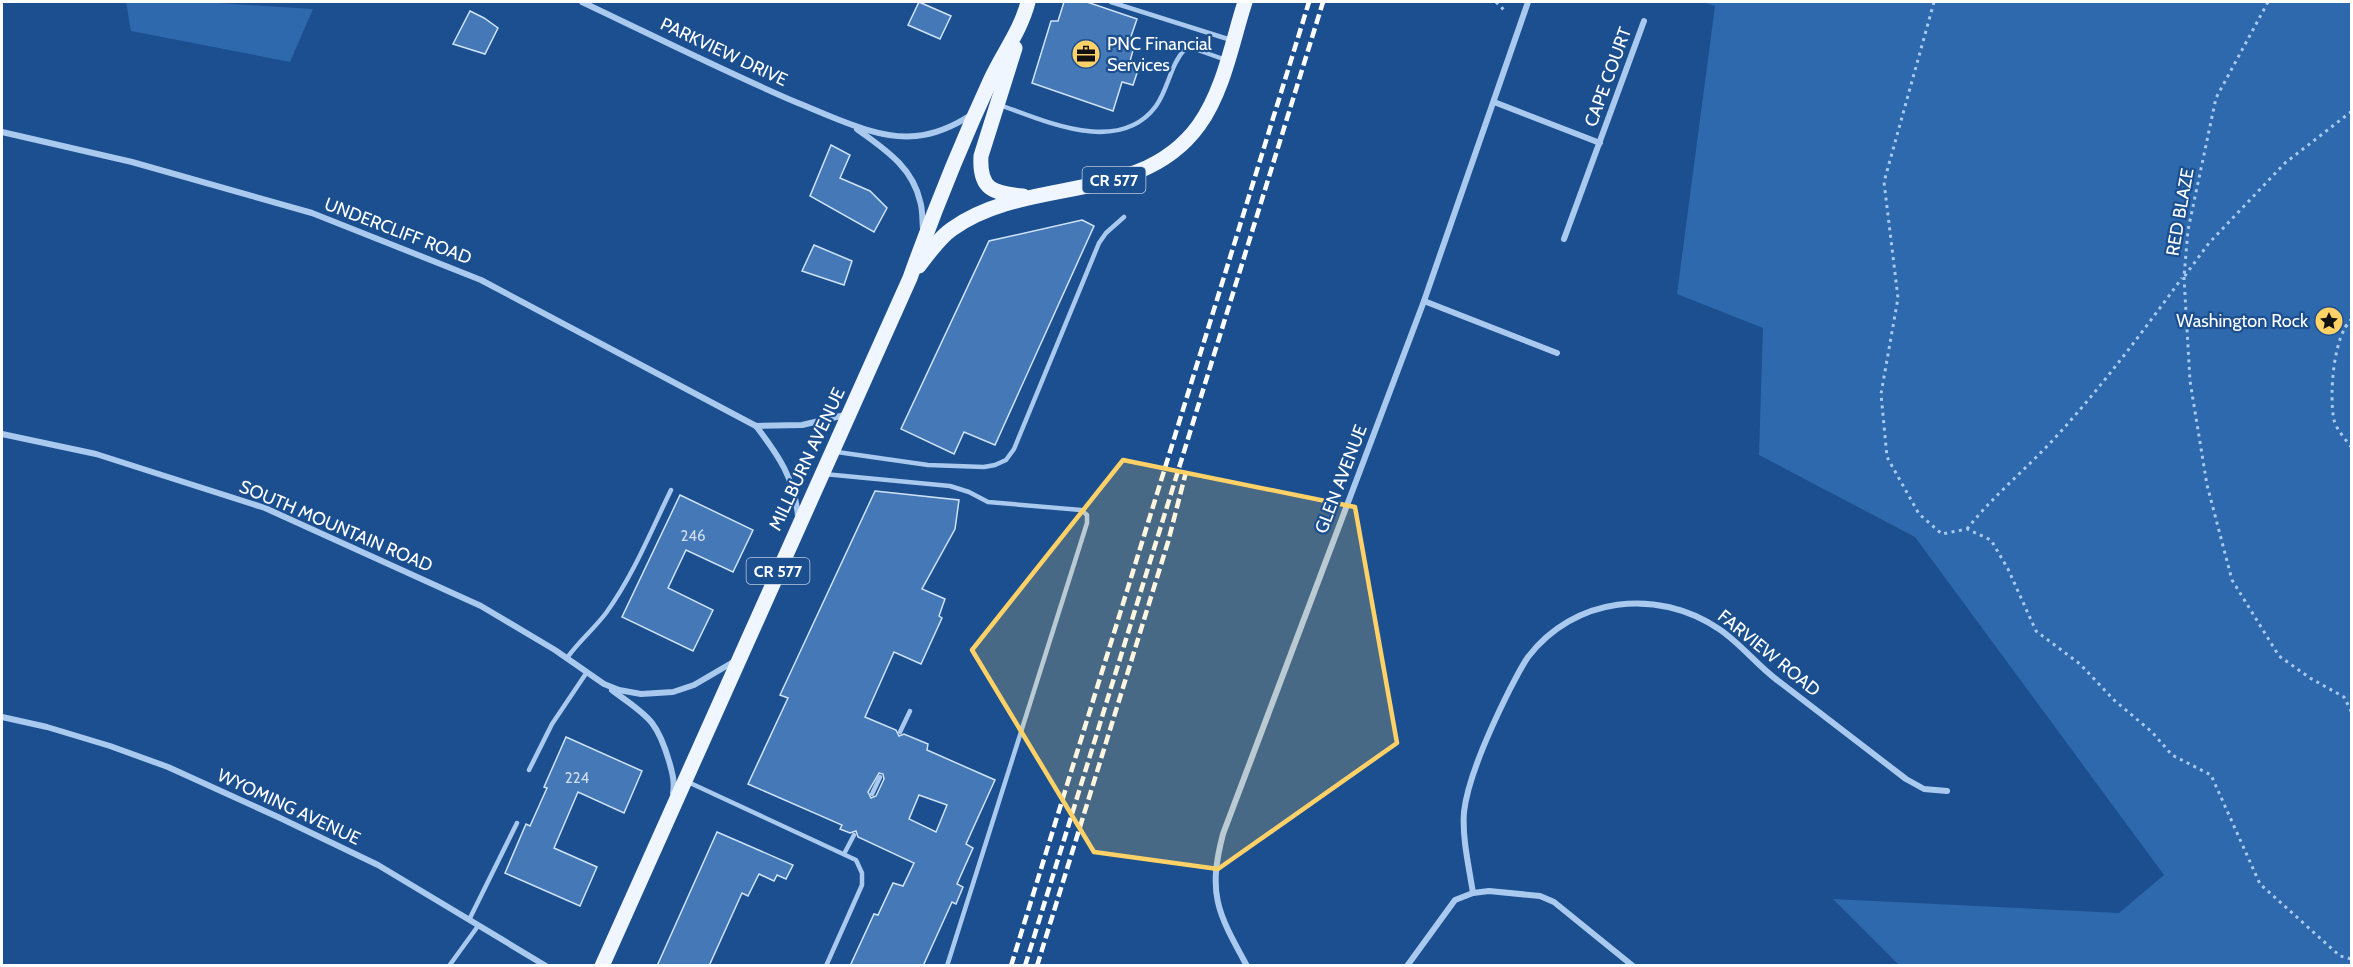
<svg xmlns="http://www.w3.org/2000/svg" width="2353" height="967" viewBox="0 0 2353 967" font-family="Cabin,sans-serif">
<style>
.green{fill:#2e69ad}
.building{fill:#4478b7;stroke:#cfe3fa;stroke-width:1.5;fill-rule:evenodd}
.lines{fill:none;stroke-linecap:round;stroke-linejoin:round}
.path{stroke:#a9c9ee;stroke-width:3;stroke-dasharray:3 4.5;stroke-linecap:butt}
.lane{stroke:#a9c9ee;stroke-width:4.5}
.street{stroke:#a9c9ee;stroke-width:6}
.primary{stroke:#f0f6ff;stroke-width:15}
.rail{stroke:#fff;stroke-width:4.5;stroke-dasharray:10 4.5;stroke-linecap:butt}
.marked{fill:#ffd166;fill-opacity:0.2;stroke:#ffd166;stroke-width:4.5;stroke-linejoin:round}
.labels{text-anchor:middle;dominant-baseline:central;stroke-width:4.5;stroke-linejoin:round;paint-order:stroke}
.number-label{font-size:15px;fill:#d0dded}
.shield{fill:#1b4f8f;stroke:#bbcadd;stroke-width:1.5}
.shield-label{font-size:16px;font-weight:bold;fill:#fff}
.poi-label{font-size:18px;fill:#fff;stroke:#1b4f8f;text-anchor:start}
.street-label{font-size:18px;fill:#fff;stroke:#1b4f8f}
</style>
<rect width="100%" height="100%" fill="#1b4f8f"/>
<g class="green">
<polygon points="126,2 202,2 313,9 290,62 131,31"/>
<polygon points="1703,2 2351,2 2351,965 1899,965 1833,899 2119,913 2164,875 1915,537 1759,455 1763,328 1677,294 1715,6"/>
</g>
<g class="building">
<polygon points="919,2 951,16 940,39 908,25"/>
<polygon points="1064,2 1087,2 1137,19 1128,45 1134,47 1130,61 1140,64 1133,85 1122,82 1113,111 1032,83 1051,21 1058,21"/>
<polygon points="470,11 484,18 498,28 485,54 453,44"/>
<polygon points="831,145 850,155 840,178 870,191 887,208 874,232 810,196"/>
<polygon points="1082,220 1094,226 995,445 964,432 954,454 901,429 989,241"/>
<polygon points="814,245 852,261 844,285 802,271"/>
<path d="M875 491 959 500 955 529 922 589 945 599 939 616 942 618 921 664 894 652 865 717 896 730 899 736 904 734 928 744 927 750 995 780 966 844 973 848 957 884 963 887 956 904 952 902 923 966H850L874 914 878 915 893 883 903 886 914 863 858 837 856 831 850 833 840 829 842 825 748 784 788 698 780 695ZM879 773 883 774 884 779 876 796 871 798 868 792ZM919 795 947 805 936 832 909 819Z"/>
<polygon points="680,495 753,530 733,572 686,550 668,588 713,610 693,651 622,617"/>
<polygon points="566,737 642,771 624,813 578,792 554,848 597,867 580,906 505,873 526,824 530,826 547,788 544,787"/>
<polygon points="717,832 793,865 786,879 777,875 774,881 759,874 748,896 742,893 709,966 657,966"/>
</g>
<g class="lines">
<g class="path">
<polyline points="1496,2 1505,11"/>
<polyline points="1934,2 1884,182 1898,298 1881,394 1887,457 1919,514 1942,534 1967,529 1991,540 2008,569 2036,631 2080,664 2114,700 2152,732 2172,755 2211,775 2260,884 2340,956 2352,959"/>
<polyline points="2268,2 2216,98 2188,230 2184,277 2209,243 2285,163 2352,111"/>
<polyline points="2184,277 2190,381 2207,485 2232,580 2279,656 2310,678 2344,697 2352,713"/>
<path d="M2352 319C2333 335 2329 396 2334 420 2336 429 2346 440 2352 448"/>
<polyline points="2345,325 2352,331"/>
<path d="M1967 529C1992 497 2025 470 2053 440 2100 389 2141 334 2182 278"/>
</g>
<g class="lane">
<polyline points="1111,2 1231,40"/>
<path d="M1000 105C1045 121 1119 156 1156 106 1169 88 1170 64 1186 48L1195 49 1226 60"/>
<polyline points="837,452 928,465 984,467 995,465 1006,460 1014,449 1099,243 1106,233 1124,217"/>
<polyline points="824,474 950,486 969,492 988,502 1081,510 1087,515 1087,523 947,966"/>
<path d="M567 658C579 641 594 629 606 613 633 576 651 531 671 490"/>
<polyline points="900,732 910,711"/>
<polyline points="529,770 552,724 587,672"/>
<polyline points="688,782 856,860 862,873 862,885 826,966"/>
<polyline points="872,794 880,777"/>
<polyline points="844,854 854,835"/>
<polyline points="469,920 517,823"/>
<polyline points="449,966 478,926"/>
</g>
<g class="street">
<path d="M582 2C654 36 725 72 798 103 833 117 878 140 916 136 937 134 954 126 971 115"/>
<polyline points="1494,102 1600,143"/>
<path d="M857 129C884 149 912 166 920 201 923 210 922 220 923 229"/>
<polyline points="2,132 132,162 312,213 481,280 756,426 802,425 845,415"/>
<polyline points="1564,239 1644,21"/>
<polyline points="1424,301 1557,353"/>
<path d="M756 426C779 456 794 478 798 516"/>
<polyline points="2,434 96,454 265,508 481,606 555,650 604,684 619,690 641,694 673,692 694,685 735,661"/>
<path d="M612 690C646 716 656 717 669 761 672 772 675 781 673 793"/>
<polyline points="2,717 47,727 110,746 168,767 278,817 378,865 546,966"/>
<path d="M1473 893C1469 867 1462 838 1464 812 1468 776 1494 721 1510 689 1516 678 1521 667 1528 657 1574 597 1657 587 1719 629 1740 643 1756 664 1777 680 1820 713 1863 746 1906 779L1924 789 1947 791"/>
<path d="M1247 966C1218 913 1207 895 1223 834L1424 301 1528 2"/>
<polyline points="1407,966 1455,900 1473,893 1489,891 1540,896 1554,902 1633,966"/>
</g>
<g class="primary">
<path d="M1015 48 981 156C979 190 993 193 1023 196"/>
<path d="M919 266C929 253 939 238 952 229 1027 175 1141 206 1199 125 1224 90 1232 42 1245 2"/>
<path d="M602 966 910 278C934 211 961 144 991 79 1003 53 1021 30 1028 2"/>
</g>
<g class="rail">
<polyline points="1011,966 1309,2"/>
<polyline points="1025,966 1323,2"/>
<polyline points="1037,966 1168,542 1186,472"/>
</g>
</g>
<path class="marked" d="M1123 460 1355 507 1397 743 1218 869 1094 852 972 650Z"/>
<defs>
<g id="office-disc" transform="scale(1.5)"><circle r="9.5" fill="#ffd166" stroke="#1b4f8f"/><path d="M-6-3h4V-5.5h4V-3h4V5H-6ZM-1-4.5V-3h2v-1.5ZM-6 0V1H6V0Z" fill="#111"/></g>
<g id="sight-disc" transform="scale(1.5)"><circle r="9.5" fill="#ffd166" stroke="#1b4f8f"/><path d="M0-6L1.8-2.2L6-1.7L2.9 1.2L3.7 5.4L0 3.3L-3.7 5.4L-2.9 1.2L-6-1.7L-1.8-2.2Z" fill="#111"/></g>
</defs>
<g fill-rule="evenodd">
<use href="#office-disc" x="1086" y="54"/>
<use href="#sight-disc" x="2329" y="321"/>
</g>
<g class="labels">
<g class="number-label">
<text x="693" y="536">246</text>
<text x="577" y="778">224</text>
</g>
<g class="shield">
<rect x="1082.5" y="167" width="63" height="26" rx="4.5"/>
<rect x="746.5" y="558" width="63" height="26" rx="4.5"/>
</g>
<g class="shield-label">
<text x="1114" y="180">CR 577</text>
<text x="778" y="571">CR 577</text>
</g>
<g class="poi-label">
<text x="1107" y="44">PNC Financial<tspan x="1107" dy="21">Services</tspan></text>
<text x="2308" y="321" text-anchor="end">Washington Rock</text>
</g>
<g class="street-label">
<text transform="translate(724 52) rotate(25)">PARKVIEW DRIVE</text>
<text transform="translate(1608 77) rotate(-70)">CAPE COURT</text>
<text transform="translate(2180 212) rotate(-80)">RED BLAZE</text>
<text transform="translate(398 231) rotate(21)">UNDERCLIFF ROAD</text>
<text transform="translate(807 459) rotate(-65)">MILLBURN AVENUE</text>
<text transform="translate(1341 479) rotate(-69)">GLEN AVENUE</text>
<text transform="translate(336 526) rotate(23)">SOUTH MOUNTAIN ROAD</text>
<text transform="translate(1769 653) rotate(39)">FARVIEW ROAD</text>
<text transform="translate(289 807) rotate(25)">WYOMING AVENUE</text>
</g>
</g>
<rect width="2353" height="967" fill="none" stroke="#ffffff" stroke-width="6"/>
</svg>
